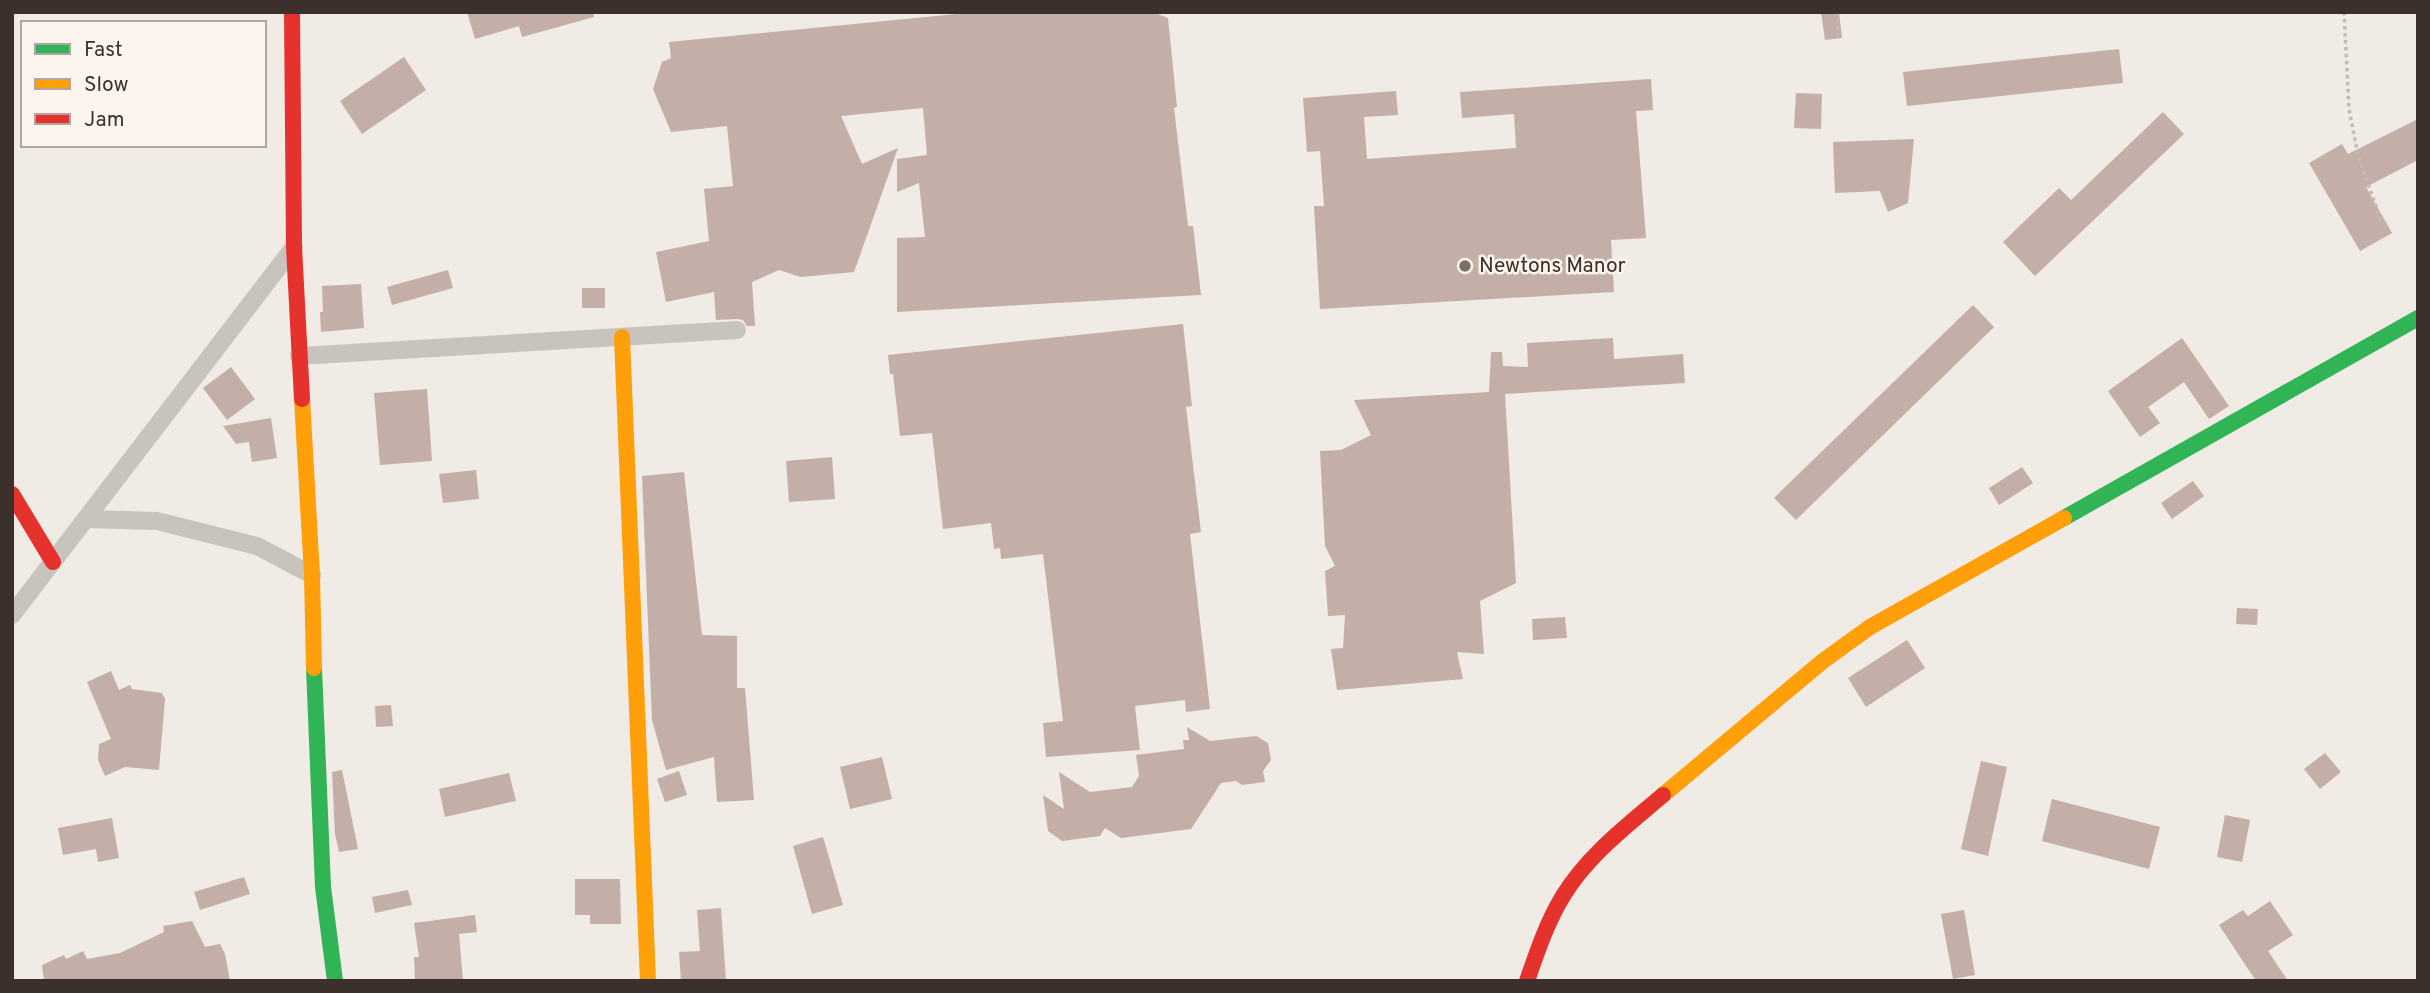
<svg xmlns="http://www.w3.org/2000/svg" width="2430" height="993" viewBox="0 0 2430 993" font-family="Overpass,sans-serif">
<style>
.building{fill:#c3afa7}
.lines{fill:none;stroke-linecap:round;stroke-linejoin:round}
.path{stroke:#c2bbb6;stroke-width:3.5;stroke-dasharray:3.5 3.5;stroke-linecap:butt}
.street{stroke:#c9c3be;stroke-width:18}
.fast{stroke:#30b455;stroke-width:16}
.slow{stroke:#ff9f0a;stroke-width:16}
.jam{stroke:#e5322d;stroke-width:16}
.poi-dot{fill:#7a716c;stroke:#fbf5ee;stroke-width:2.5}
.labels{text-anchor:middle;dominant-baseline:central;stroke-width:5;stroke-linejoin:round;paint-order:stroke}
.poi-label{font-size:21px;fill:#3b302b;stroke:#fbf5ee;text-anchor:start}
</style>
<rect width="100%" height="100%" fill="#f0ebe5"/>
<g class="building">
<polygon points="467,12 593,12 594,17 522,37 519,26 475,39"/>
<polygon points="977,12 1152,12 1168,18 1177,107 1174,108 1188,226 1193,226 1201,295 897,312 897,238 925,237 919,183 897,192 897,159 927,155 923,108 841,116 862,164 898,148 854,272 801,277 779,270 752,282 755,326 747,326 743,320 737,319 716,320 714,292 666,302 656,252 709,241 704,189 733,186 727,126 671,132 653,89 662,62 671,58 669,42"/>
<polygon points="1821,12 1839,12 1842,38 1825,40"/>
<polygon points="2119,49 2123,83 1907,106 1903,72"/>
<polygon points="404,57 426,90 362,134 340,101"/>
<polygon points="1651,79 1653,110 1636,111 1646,238 1611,240 1614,292 1320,309 1314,206 1324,206 1320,151 1307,152 1303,98 1396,91 1398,115 1364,117 1367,159 1516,148 1514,114 1462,118 1460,92"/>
<polygon points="1796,93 1822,94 1821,129 1794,128"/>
<polygon points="2163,112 2184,134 2035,276 2003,242 2059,188 2071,200"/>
<polygon points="2418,119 2418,160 2366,187 2392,233 2360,251 2309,163 2342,144 2348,154"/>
<polygon points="1914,139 1908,203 1888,212 1880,191 1835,193 1833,142"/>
<polygon points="448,270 453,288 392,305 387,287"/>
<polygon points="361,284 364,328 321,332 320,312 323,312 322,286"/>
<rect x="582" y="288" width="23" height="20"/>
<polygon points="1973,305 1994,327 1796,520 1774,498"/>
<polygon points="1183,324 1192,406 1186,407 1201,532 1190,534 1210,709 1186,712 1185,700 1135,706 1140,750 1046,757 1043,723 1063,721 1043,554 1001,559 1000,548 994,549 991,523 943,529 932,433 900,436 893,374 890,374 888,355"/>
<polygon points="1613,338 1614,359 1683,354 1685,383 1505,394 1516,583 1480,601 1484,654 1457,652 1463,679 1337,690 1331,649 1343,648 1345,615 1328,616 1325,571 1335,566 1325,546 1320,451 1341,450 1371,435 1354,400 1489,392 1491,352 1502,352 1503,366 1528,367 1527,343"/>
<polygon points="2182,338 2229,406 2209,419 2184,382 2148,407 2160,423 2140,437 2108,391"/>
<polygon points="231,367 255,399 227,420 203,388"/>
<polygon points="427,389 432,461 380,465 374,393"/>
<polygon points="271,418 277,458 252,462 249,442 236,444 223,426"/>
<polygon points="832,457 835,499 789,502 786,461"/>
<polygon points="2022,467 2033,483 1999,505 1989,488"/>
<polygon points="476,470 479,499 443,503 439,474"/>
<polygon points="684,472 702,635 737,636 737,688 745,688 754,800 717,802 714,757 666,770 652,720 642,476"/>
<polygon points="2193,481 2204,496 2172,519 2161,503"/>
<polygon points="2237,608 2258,609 2257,625 2236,624"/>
<polygon points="1565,617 1567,638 1533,640 1532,619"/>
<polygon points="1907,640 1925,668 1866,707 1848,678"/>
<polygon points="111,671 119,690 130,685 132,689 162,693 165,699 159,770 125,767 105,776 98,760 99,744 111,739 87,682"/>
<polygon points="391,705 393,726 376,727 375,706"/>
<polygon points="1187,727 1210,741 1256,736 1268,743 1271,760 1263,771 1265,782 1242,785 1236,781 1221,783 1191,829 1121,838 1105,828 1100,836 1062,841 1048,831 1043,795 1064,809 1059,772 1090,792 1132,787 1139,776 1136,755 1184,749 1183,740 1189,740"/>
<polygon points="2325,753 2341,772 2320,789 2304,769"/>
<polygon points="882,757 892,799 850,809 840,767"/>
<polygon points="1981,761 2007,767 1988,856 1961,849"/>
<polygon points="342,770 358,849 339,852 335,834 332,772"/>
<polygon points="679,771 687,795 665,802 657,779"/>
<polygon points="509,773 516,801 445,817 439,789"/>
<polygon points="2052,799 2160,827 2149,869 2042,841"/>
<polygon points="2225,815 2250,820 2242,862 2217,857"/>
<polygon points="112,818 119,858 98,862 96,849 63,855 58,828"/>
<polygon points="823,837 843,905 812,914 793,846"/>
<polygon points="244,877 250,894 200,910 194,892"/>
<polygon points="575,879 620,879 621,924 590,924 590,915 575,915"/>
<polygon points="408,890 412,905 375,913 372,897"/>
<polygon points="2270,901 2293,935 2268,951 2288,981 2256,981 2219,925 2243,910 2248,916"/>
<polygon points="721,908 726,981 681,981 679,952 700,951 697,910"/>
<polygon points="1964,910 1975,975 1953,979 1941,914"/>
<polygon points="475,915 477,932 459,934 463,981 415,981 414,957 419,957 414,923"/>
<polygon points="192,921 205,947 220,944 225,954 230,981 44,981 42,965 64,955 66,959 83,951 87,959 120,953 164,932 163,926"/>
</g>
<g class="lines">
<g class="path">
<polyline points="1837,12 1838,39"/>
<polyline points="2344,12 2349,109 2358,155 2382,224"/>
</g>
<g class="street">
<polyline points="299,356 737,330"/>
<polyline points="86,519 157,521 257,546 312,575"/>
<polyline points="12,615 294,247"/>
</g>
<g class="fast">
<polyline points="2064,518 2418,318"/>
<polyline points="314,668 323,887 335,981"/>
</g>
<g class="slow">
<polyline points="622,337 648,981"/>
<polyline points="302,399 312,575 314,668"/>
<polyline points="1663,795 1823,661 1870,627 2064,518"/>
</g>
<g class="jam">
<polyline points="292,12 294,247 302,399"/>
<polyline points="12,494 53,562"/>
<path d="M1527 981C1537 952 1547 922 1563 896 1588 855 1628 825 1663 795"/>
</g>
</g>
<circle class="poi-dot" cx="1465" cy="266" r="7"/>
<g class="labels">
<g class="poi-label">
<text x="1479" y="266">Newtons Manor</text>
</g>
</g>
<rect width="2430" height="993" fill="none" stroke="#3b302b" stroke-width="28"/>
<rect x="21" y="21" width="245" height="126" fill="#fbf5ee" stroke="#aea6a0" stroke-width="2"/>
<rect x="35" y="44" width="35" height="10" fill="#30b455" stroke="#aea6a0" stroke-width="2"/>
<text x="84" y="56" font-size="21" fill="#3b302b">Fast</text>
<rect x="35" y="79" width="35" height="10" fill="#ff9f0a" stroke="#aea6a0" stroke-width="2"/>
<text x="84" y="91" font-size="21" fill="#3b302b">Slow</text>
<rect x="35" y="114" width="35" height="10" fill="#e5322d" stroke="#aea6a0" stroke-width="2"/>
<text x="84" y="126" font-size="21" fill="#3b302b">Jam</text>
</svg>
